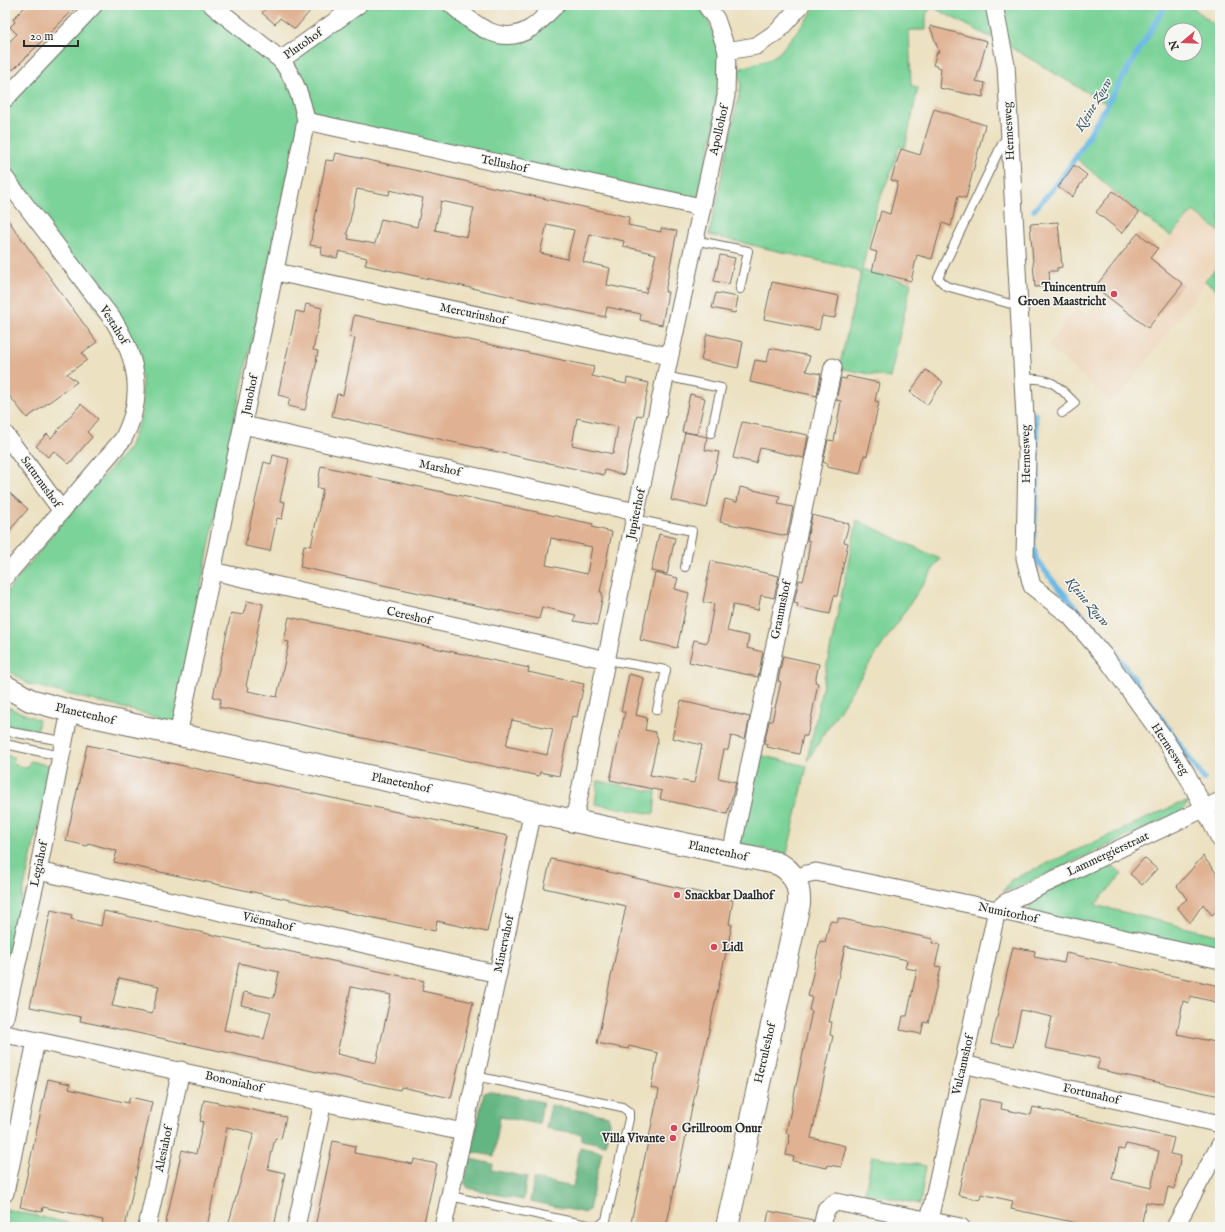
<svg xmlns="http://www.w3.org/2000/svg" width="1225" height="1232" viewBox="0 0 1225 1232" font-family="'IM FELL English',serif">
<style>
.built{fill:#eed6bb}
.green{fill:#7bd399;stroke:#537f62;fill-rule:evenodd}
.forest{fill:#64b581;stroke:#487056}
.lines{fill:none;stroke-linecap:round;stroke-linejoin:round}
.stream{stroke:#6cb9e6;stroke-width:5.5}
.building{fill:#e0b293;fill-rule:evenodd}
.lane-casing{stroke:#6f6b60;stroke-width:10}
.street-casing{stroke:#6f6b60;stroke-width:19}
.secondary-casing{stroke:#6f6b60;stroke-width:24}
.lane{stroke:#fff;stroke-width:8}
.street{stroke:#fff;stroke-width:17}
.secondary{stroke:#fff;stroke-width:22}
.poi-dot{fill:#d1495b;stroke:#f6f6f2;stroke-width:1.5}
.labels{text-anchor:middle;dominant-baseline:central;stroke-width:3;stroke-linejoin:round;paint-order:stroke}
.street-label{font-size:12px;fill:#2b2b2b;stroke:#f6f6f2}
.poi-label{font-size:12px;font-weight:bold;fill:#2b2b2b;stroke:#f6f6f2;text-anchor:start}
.water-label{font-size:13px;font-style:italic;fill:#3e5663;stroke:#f6f6f2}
</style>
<rect width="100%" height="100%" fill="#f6f6f2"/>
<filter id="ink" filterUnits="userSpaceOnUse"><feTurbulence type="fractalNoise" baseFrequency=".025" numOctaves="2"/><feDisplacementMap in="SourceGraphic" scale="8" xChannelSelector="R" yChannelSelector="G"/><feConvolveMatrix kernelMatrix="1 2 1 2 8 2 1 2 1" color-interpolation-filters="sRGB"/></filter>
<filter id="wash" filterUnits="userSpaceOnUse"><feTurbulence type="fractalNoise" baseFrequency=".012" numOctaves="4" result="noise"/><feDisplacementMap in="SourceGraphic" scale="16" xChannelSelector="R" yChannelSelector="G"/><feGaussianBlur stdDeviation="0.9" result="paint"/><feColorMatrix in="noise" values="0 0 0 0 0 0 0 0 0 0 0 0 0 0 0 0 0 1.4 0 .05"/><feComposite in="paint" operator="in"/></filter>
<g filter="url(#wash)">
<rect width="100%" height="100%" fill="#ece1c1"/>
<polygon class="built" points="1193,211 1220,232 1220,264 1125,389 1110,401 1048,346 1077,307 1087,316 1104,294 1148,328 1183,284 1150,258 1158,248 1160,249"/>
<g class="green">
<polygon points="97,5 204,5 290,76 302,111 235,417 174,721 28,684 5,668 5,594 67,517 129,448 142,413 142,377 5,173 5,103"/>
<polygon points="365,5 444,5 503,42 563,5 700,5 724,54 721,96 697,203 311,115 288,59"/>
<polygon points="818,5 991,5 992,38 932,7 926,14 926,30 909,30 911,85 918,88 905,148 899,146 893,167 876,208 862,270 911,283 890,378 839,368 861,273 850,268 709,235 741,86 739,69 771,58 779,53"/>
<path d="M1000 5H1190L1220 29V232L1193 211 1171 236 1139 213 1075 157 1107 104 1012 48 1007 42ZM1171 30H1195V54H1171Z"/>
<polygon points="1220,264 1220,291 1205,281"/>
<polygon points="857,520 940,559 858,681 807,761"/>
<polygon points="5,706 39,720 37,731 5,725"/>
<polygon points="5,755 14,757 13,764 28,768 30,761 51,766 5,974"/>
<polygon points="759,755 807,766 787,854 739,844"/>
<polygon points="598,781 656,792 654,814 595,804"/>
<polygon points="1189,802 1181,812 1018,887 1003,892 1011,880 1178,804"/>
<polygon points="1110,863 1122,874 1095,905 1220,936 1220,956 1029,912 1030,898"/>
<polygon points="872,1156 926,1166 920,1204 865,1193"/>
<polygon points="5,1209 68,1223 67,1227 5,1227"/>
</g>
<g class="forest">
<polygon points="490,1091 543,1102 539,1124 500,1117 494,1156 471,1152 484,1093"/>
<polygon points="551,1105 608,1116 610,1123 605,1145 582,1140 582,1134 546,1128"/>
<polygon points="580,1147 602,1152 589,1210 585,1213 530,1201 534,1179 573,1187"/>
<polygon points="470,1159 493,1164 492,1170 527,1177 523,1200 468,1188 464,1182"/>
</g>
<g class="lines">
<g class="stream">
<polyline points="1034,210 1056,185 1076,157 1166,5"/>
<polyline points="1035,414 1038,478 1033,543 1036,559 1053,581 1114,651 1204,779"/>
</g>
</g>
<g id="blocks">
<g class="building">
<polygon points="27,5 78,5 13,70 5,61 5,46 17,34 10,27 15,22 13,19"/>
<polygon points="264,5 315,5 295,29 280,18 275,24 262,13 267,7"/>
<polygon points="930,26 987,41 976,81 985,83 983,97 939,88 941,68 933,65 937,52 939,52"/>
<polygon points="934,109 985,125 966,198 958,196 951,226 942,223 932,259 917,255 911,281 872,271 877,252 870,250 881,211 890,214 898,182 891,180 901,149 920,155"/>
<path d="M336 153 629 217 628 225 661 232V228L677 231 665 292H668L662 325 640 320 641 314 607 307 605 317 365 265 367 258 339 251 337 258 321 255 322 247 310 245 326 160 334 161ZM357 189 389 195 390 190 423 198 417 227 381 219 375 244 348 239 349 235 347 234ZM441 201 474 208 467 237 435 230ZM547 224 574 230 567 259 540 253ZM590 234 624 241 623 246 656 254 648 288 647 287 646 293 607 285 610 268 583 262Z"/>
<polygon points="1074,165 1087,175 1072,197 1058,187"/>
<polygon points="1113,191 1139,213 1122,233 1096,212"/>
<polygon points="5,216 97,342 82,353 87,360 67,374 77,382 27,418 5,390"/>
<polygon points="1058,222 1062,267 1057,268 1057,271 1049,271 1050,286 1035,287 1030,224"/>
<polygon points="1138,233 1158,248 1150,258 1183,284 1148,328 1095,287"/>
<polygon points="720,255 735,258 729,284 714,281"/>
<polygon points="772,282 839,296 835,318 822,316 819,330 764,319"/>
<polygon points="716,293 738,297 735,313 712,308"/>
<polygon points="306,304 322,308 313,350 318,351 316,361 317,361 305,410 288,406 290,398 278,395 296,311 304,313"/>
<path d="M354 315 594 367 592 376 626 384 627 378 649 383 642 416 637 415 624 475 605 470 604 475 332 416 337 394 343 395 355 338 350 337ZM577 418 618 427 613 454 572 445Z"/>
<polygon points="707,334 743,342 738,368 701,360"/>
<polygon points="770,348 810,356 806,371 821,374 817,396 750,382 755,360 767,362"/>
<polygon points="926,370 943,382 927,405 910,392"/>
<polygon points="847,376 879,383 875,401 879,402 871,439 867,456 864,455 860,474 827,467 828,464 823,462 828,440 834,441 841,401 836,400 841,378 846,379"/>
<polygon points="690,394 705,398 697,434 682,432"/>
<polygon points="81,404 98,419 87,432 92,437 69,464 54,451 48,457 36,446 47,434 51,438"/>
<polygon points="742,422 808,435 804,458 760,448 756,463 733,458"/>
<polygon points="685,432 707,437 705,450 719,452 707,508 671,500"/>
<polygon points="273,455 289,459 280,501 285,502 282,519 277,518 270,551 245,546 264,462 271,464"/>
<path d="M321 466 593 524 592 527 612 532 600 592H602V599L597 625 574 621 576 615 542 607 539 619 300 567 304 545 311 546 323 489 317 488ZM551 538 592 547 587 574 546 565Z"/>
<polygon points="740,487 780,496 778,504 793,507 787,536 720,522 725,499 737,502"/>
<polygon points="5,489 28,509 5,536"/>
<polygon points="812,515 849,524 844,542 848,543 837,596 834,596 830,614 797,607 798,604 794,603 799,580 803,581 806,569 810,541 807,540"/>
<polygon points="659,534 675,538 667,574 651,571"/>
<polygon points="711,561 779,576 774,598 761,595 758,610 733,605 727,631 749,636 747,648 763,652 758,677 689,662 694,640 707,643 714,604 703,602"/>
<polygon points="655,573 678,578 675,589 689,593 677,648 640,640"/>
<path d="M247 601 263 604 246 686 249 687 248 691 277 697 289 642 284 641 289 617 529 668 528 672 584 684 577 717 572 716 559 776 540 772 539 776 219 707 221 699 213 697 231 613 243 615ZM512 720 553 729 547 755 506 746Z"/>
<polygon points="783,656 819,664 815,682 818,683 811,720 807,736 803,736 799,754 767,747 767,744 764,744 769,721 772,721 781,682 778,681"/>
<polygon points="629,674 644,678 636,715 647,718 645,730 655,732 658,739 650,775 694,783 702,745 672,738 681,701 750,717 745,739 731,736 728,750 724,750 718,778 736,782 727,814 660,799 662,791 610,780 625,712 621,712"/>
<polygon points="87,745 508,836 487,932 437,921 435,931 290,900 114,862 117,851 88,843 87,846 66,841"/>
<polygon points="1203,856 1220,878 1220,909 1212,915 1203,904 1190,923 1177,907 1187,899 1177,886"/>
<polygon points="1144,858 1157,869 1142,885 1130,874"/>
<polygon points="551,859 733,900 729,924 732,925 666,1227 630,1227 659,1090 651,1088 658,1053 629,1046 628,1049 597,1043 626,906 544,888"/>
<path d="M51 910 72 915 71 919 101 926 104 911 424 981 422 991 473 1002 451 1098 401 1087 400 1090 128 1031 80 1021 81 1017 30 1007ZM239 963 279 972 274 998 244 992 241 1005 271 1012 264 1039 224 1030ZM119 978 159 986 152 1014 112 1006ZM351 987 391 995 376 1063 337 1054Z"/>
<polygon points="838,918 933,939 932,943 940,945 935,966 941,967 928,1023 924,1022 921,1034 900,1030 903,1016 907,1016 917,970 905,968 907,960 845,946 829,1022 832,1022 830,1035 833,1036 811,1138 846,1146 841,1167 828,1165 827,1168 793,1161 794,1157 786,1155 790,1134 786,1133 812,1011 809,1010 812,997 808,996 820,941 825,942 830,921 838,922"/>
<polygon points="1013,947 1035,951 1034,957 1064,963 1066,953 1220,986 1220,1003 1190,996 1189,1003 1183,1001 1177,1034 1220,1043 1220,1096 1097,1069 1100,1059 1045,1048 1052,1017 1021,1010 1013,1047 991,1043"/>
<polygon points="48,1079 70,1084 69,1089 128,1103 130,1097 152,1102 125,1227 102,1225 103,1220 43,1207 42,1212 20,1207"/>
<path d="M980 1099 1002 1103 1001 1109 1031 1115 1033 1107 1174 1138 1170 1154 1181 1156 1174 1189 1168 1187 1164 1205 1146 1202 1141 1227H1096L1011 1209 1013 1201 981 1194 980 1200 958 1195ZM1126 1144 1159 1151 1151 1188 1112 1179 1119 1149 1124 1150Z"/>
<polygon points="204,1100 286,1117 281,1139 275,1138 268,1169 285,1173 274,1227 257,1227 229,1222 254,1133 227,1127 207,1227 165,1227 182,1150 196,1154 203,1122 200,1121"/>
<polygon points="333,1141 355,1146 354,1153 413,1164 414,1159 437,1164 423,1227 315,1227"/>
<polygon points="769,1211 813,1220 812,1227 766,1227"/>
</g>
</g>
</g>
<g filter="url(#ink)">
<use href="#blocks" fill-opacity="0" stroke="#6f6b60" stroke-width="1"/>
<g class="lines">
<g class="lane-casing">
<g id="lane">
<polyline points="1010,141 1003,142 938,278 946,286 1018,306"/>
<polyline points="694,240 748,251 740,289"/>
<polyline points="665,376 721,388 711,433"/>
<path d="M1024 379C1051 377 1057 385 1075 403L1062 413"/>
<polyline points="634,519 692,531 685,567"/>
<polyline points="607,660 666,670 657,710"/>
<polyline points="5,731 63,741"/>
<polyline points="5,744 60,756"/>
<polyline points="450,1196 592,1226 600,1225 606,1220 629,1119 629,1112 622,1107 475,1076"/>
</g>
</g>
<g class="street-casing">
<g id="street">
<polyline points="212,5 281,60 358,5"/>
<path d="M452 5C474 24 501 48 531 28 540 23 548 12 556 5"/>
<polyline points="994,5 1006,65 1027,455 1025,558 1032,586 1070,616 1106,658 1164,738 1186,773 1220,839"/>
<polyline points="727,51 756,46 778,31 801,5"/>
<polyline points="5,99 94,5"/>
<polyline points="306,121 701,207"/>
<path d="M5 178 114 321C138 360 145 398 123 439L5 577"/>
<polyline points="276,272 669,356"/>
<polyline points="243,425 636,512"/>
<polyline points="5,434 62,511"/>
<polyline points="212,571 607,660"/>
<path d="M178 735 306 121C302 98 295 79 281 60"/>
<polyline points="574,821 636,512 726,96 727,51 716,19 706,5"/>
<polyline points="731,854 833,367"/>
<polyline points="38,871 498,974"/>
<polyline points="796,880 806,874 816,872 997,910 1220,960"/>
<polyline points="5,1017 38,871 70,711"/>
<polyline points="5,1034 463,1132"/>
<polyline points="963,1064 1220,1124"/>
<polyline points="5,1193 36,1041"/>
<polyline points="929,1220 997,910 1005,903 1220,801"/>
<polyline points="147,1227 181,1070"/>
<polyline points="296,1227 323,1102"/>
<polyline points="443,1227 533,811"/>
<polyline points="822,1227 826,1209 836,1202 961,1227"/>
<polyline points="1175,1227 1220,1145"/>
</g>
</g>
<g class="secondary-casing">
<path id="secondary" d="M5 686 30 700 70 711 574 821 776 863C794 870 800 886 799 904L727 1227"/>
</g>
<use href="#lane" class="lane"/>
<use href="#street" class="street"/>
<use href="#secondary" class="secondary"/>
</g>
</g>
<g class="poi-dot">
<circle cx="1114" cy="294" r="4"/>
<circle cx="677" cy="895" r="4"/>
<circle cx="714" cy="947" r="4"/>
<circle cx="674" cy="1128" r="4"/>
<circle cx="673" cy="1138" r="4"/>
</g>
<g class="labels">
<g class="street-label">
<text transform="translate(303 44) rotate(-35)">Plutohof</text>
<text transform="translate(719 130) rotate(-77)">Apollohof</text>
<text transform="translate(1009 131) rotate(-93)">Hermesweg</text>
<text transform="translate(504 164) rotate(12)">Tellushof</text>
<text transform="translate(473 314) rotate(12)">Mercuriushof</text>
<text transform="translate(114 325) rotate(58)">Vestahof</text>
<text transform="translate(250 395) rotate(-78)">Junohof</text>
<text transform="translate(1026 454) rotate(-91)">Hermesweg</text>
<text transform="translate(440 468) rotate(12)">Marshof</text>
<text transform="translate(41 482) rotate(54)">Saturnushof</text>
<text transform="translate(636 514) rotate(-78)">Jupiterhof</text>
<text transform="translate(781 610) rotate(-78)">Grannushof</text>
<text transform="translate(409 616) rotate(13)">Cereshof</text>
<text transform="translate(85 714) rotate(13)">Planetenhof</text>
<text transform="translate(1170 749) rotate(57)">Hermesweg</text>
<text transform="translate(401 783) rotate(12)">Planetenhof</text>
<text transform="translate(718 851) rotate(12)">Planetenhof</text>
<text transform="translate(1108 854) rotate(-25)">Lammergierstraat</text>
<text transform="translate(39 864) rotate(-78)">Legiahof</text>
<text transform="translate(1008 913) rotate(12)">Numitorhof</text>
<text transform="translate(268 922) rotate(13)">Viënnahof</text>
<text transform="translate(504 944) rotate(-78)">Minervahof</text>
<text transform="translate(765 1053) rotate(-77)">Herculeshof</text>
<text transform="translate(963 1065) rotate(-77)">Vulcanushof</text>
<text transform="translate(234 1082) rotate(13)">Bononiahof</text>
<text transform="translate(1091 1094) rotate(13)">Fortunahof</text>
<text transform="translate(164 1149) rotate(-78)">Alesiahof</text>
</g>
<g class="poi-label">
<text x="1106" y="287" text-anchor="end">Tuincentrum<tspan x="1106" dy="14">Groen Maastricht</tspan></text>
<text x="685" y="895">Snackbar Daalhof</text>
<text x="722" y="947">Lidl</text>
<text x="682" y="1128">Grillroom Onur</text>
<text x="665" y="1138" text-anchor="end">Villa Vivante</text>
</g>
<g class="water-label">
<text transform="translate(1094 105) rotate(-59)">Kleine Zouw</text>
<text transform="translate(1087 602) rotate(50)">Kleine Zouw</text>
</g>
</g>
<rect width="1225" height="1232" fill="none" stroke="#f6f6f2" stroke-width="20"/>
<g transform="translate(1183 42) rotate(251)"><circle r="19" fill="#f6f6f2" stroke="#a5a5a2"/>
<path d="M0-3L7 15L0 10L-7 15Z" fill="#d1495b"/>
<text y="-6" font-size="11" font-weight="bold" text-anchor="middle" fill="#2b2b2b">N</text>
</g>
<path d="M24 40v6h54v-6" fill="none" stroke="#2b2b2b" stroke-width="2"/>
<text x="30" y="40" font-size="12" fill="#2b2b2b" stroke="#f6f6f2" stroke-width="3" paint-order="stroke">20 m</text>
</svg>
